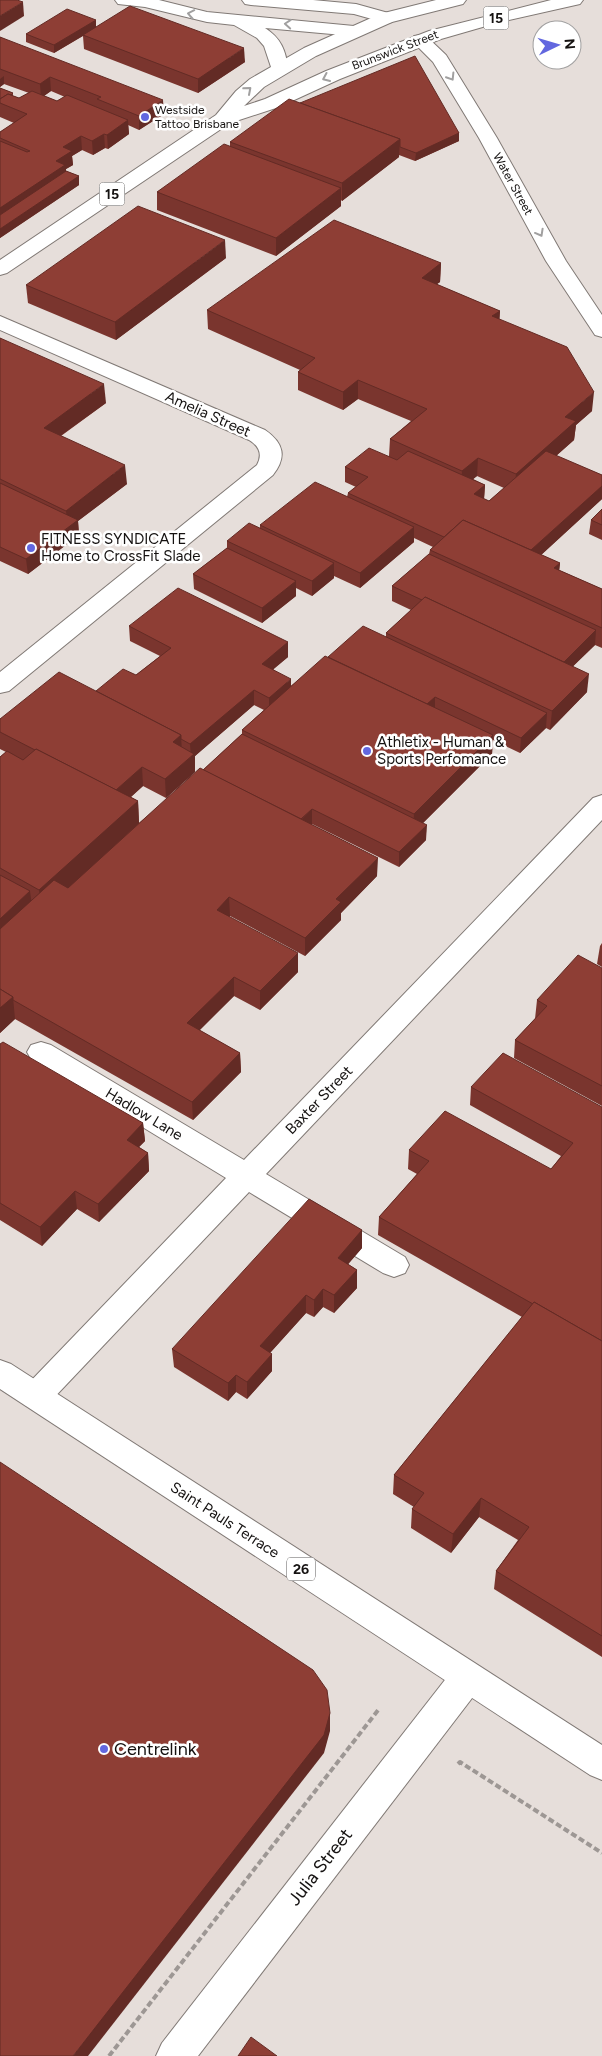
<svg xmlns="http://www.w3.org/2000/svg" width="602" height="2056" viewBox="0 0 602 2056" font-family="Figtree,sans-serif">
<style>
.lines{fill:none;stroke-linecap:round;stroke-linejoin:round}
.minor-casing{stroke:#807975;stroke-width:2}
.major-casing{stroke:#807975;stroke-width:2}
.highway-casing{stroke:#807975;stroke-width:2}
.path{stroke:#9d9794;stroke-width:4;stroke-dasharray:6 3;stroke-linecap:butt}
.minor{fill:#fff;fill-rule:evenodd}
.major{fill:#fff;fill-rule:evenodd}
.highway{fill:#fff;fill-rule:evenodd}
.wall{fill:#7a352e;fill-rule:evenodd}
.shaded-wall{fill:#632b25}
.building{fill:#8e3e35;stroke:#632b25}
.oneway{stroke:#a1a0a0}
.poi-dot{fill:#6267df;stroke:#fff;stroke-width:2}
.labels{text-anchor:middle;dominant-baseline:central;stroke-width:5;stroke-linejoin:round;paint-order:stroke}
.far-street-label{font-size:12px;fill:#151211;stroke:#fff}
.far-poi-label{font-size:12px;fill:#151211;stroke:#fff;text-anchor:start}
.shield{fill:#fff;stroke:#5b5958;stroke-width:1}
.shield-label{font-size:14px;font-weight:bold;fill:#151211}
.street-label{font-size:15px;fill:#151211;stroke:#fff}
.poi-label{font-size:15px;fill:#151211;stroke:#fff;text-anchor:start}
.near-poi-label{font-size:18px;fill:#151211;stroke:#fff;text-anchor:start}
.near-street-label{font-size:18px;fill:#151211;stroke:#fff}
</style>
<rect width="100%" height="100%" fill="#e6deda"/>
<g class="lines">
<g class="minor-casing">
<g id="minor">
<polygon points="420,35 426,36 446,55 497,138 566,261 602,315 602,337 595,335 546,261 479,138 433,62 411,40 414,36"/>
<path d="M0 316 265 430C284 443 287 457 273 475L9 691 0 693V672L257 465C263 454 259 446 249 440L0 330Z"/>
<polygon points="602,795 602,820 266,1174 405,1257 409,1265 405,1273 394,1277 383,1273 249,1192 47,1405 36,1409 25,1405 20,1396 25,1387 226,1178 31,1059 27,1052 31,1045 41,1042 51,1045 244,1160 593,798"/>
<polygon points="467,1663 479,1667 484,1678 479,1689 198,2056 156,2056 162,2043 455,1667"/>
</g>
</g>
<g class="major-casing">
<g id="major">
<path d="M115 0H159L207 12 354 26 360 27 363 31 360 35 354 36 265 28C281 38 286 51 288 69L285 73 279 74 273 73 264 46 257 38 234 25 207 22 145 7 118 4Z"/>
<polygon points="242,0 313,0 356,4 392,14 395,18 392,22 386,23 354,14 251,5 245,4"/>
</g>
</g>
<g class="highway-casing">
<g id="highway">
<polygon points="436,0 466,0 463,4 392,22 316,56 264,87 244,106 265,99 326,71 429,31 551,0 583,0 580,4 500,22 441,39 340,79 279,107 230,123 7,273 0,275 0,260 216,115 236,91 250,79 304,48 380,14"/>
<polygon points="0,1360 11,1364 602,1745 602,1780 590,1775 0,1389"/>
</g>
</g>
<g class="path">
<polyline points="458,1764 460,1762 602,1853"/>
<polyline points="109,2056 379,1709"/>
</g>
<use href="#minor" class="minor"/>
<use href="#major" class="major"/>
<use href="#highway" class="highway"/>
</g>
<g class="wall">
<polygon points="96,20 96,27 245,62 198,93 84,49 83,36 54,53 26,42 26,34"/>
<path d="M0 37 164 114 139 130 128 125 129 134 108 149 105 148 93 155 82 150 72 156 73 165 66 169V171L79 176V185L0 238V132L14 123 0 117V88L13 93V96L19 98 29 93 4 84 0 87ZM51 91 65 97 57 101 44 96Z"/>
<polygon points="300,103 459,133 459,141 415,161 399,155 399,157 342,201 341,200 341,206 276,256 157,210 157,192 230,147 230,142"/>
<polygon points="226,258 116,340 28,303 26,285"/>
<path d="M441 263 440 282 436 284 500 311 499 319 592 411 576 425 574 440 556 456 602 475V499L541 555 560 563 559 570 602 589V648L595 645 573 666 587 692 550 730 546 728 520 753 493 740 492 754 423 823 426 840 399 867 312 824H311L377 876 341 913V920L305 956 230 916 229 917 298 972 260 1010 234 996 199 1030 240 1053 241 1072 193 1120 15 1019 0 1033V757L6 752 0 749V719L96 691 136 675 160 656 130 641 129 626 288 642V657L273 669 291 686 328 657 386 637V633L411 610 392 601V586L429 554 430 550 433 547 414 538V542L360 588 334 576V578L312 596 296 588V596L262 623 194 589 193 574 227 548V541L260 528V525L347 497 348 493 356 487 345 482V467L389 456 390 439 411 421 358 399 343 410 298 390V372L300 370 208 329 207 310ZM477 476 504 488 489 501 484 499 485 485 473 479ZM254 705 264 710 242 730V734L203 770 139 823 138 801 131 797 143 786 166 798 195 772V756Z"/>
<polygon points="0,338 106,403 61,436 127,484 78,521 79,535 28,574 0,561"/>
<polygon points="602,509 602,540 589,534 591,520"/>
<polygon points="602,943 602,967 597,964 600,946"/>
<polygon points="602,968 602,1106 514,1058 515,1040 535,1019 537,1000"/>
<polygon points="0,1044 143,1123 145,1141 139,1147 148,1153 149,1171 99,1222 77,1209 42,1246 0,1220"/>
<polygon points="471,1087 602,1107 602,1657 494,1589 496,1571 518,1540 479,1517 451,1553 411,1528 412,1509 414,1507 393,1494 394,1475 522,1317 378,1235 379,1217 417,1174 408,1169 409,1150 551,1169 561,1156 470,1105"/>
<polygon points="362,1230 362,1248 348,1264 357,1270 357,1288 334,1313 323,1307 314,1317 306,1313 270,1353 272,1371 247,1399 236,1392 228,1401 174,1367 172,1349"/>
</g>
<g class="shaded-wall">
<polygon points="23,2 24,16 0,31 0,16"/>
<polygon points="96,20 96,28 54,53 54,45"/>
<polygon points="244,48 245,62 198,93 198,79"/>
<polygon points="4,76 4,84 0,87 0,79"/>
<polygon points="50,77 51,91 41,98 40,84"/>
<polygon points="163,100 164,114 139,130 139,116"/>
<polygon points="128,120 129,134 108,149 107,135"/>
<polygon points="459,133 459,141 415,161 416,153"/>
<polygon points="104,134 105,148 93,155 92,141"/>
<polygon points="81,136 82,150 72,156 73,165 66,169 66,179 0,223 0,208 56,161 63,147"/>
<polygon points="400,139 399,157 342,201 342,183"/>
<polygon points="79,176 79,185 0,238 0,229"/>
<polygon points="341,188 341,206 276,256 276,238"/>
<polygon points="225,240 226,258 116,340 115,322"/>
<polygon points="441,263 440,282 421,296 422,278"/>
<polygon points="500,311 499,329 492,316"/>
<polygon points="358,380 358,399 343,410 343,392"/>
<polygon points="104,384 106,403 46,446 44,428"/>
<polygon points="594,392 592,411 576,425 574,440 514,493 516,474 565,417"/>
<polygon points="478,458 477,476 461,489 462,471"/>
<polygon points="125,465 127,484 78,521 79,535 28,574 26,559 68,528 66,511"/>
<polygon points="485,485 484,499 474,494"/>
<polygon points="602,486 602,499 527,568 528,553"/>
<polygon points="414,527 414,542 360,588 360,573"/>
<polygon points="334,563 334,578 312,596 312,581"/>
<polygon points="560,563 558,582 554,568"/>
<polygon points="296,581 296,596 262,623 262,608"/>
<polygon points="596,630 595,645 560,679 561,664"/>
<polygon points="288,642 288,657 262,679 262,664"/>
<polygon points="589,674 587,692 550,730 552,711"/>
<polygon points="291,679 291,694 269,712 269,698"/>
<polygon points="254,690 254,705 195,756 195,772 166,798 165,779 191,757 190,744"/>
<polygon points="435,697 435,712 424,707"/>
<polygon points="547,713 546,728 520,753 521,738"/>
<polygon points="181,735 182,753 173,742"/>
<polygon points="493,735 492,754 413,833 414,814"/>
<polygon points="142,767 143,786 115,811 114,792"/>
<polygon points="138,801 139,823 42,912 39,890"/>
<polygon points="312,809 312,824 299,837 299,822"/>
<polygon points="427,825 426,840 399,867 399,852"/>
<polygon points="378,858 377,876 341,913 341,920 305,956 305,938 336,899"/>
<polygon points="30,891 32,906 0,936 0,919"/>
<polygon points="229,897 230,916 217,929 217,910"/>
<polygon points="298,953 298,972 260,1010 260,991"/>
<polygon points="234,977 234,996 188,1042 187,1023"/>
<polygon points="13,997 15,1019 0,1033 0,1008"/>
<polygon points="240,1053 241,1072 193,1120 192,1102"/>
<polygon points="143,1123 145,1141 128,1158 127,1140"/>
<polygon points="148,1153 149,1171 99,1222 98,1204"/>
<polygon points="75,1191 77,1209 42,1246 40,1227"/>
<polygon points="362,1230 362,1248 338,1276 338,1258"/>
<polygon points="357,1270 357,1288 334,1313 334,1295"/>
<polygon points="323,1289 323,1307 314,1317 314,1300"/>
<polygon points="306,1295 306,1313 260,1364 260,1346"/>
<polygon points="272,1354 272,1371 247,1399 247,1382"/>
<polygon points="236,1375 236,1392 228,1401 228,1383"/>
<polygon points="481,1498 479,1517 451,1553 453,1534"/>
<polygon points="330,1713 330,1731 324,1753 88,2056 73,2056"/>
</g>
<g class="building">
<polygon points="0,0 17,0 23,2 0,16"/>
<polygon points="130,6 244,48 198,79 83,35"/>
<polygon points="67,9 96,20 54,45 26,34"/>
<polygon points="0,37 163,100 139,116 97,99 101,97 50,77 40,84 0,69"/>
<polygon points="415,56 459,133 416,153 400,147 400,139 300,103"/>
<polygon points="0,88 13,93 11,95 8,94 0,99"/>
<polygon points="32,91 57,101 67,95 128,120 107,135 104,134 92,141 81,136 63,147 72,151 56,161 65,165 0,208 0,141 27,152 30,151 0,138 0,132 27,114 0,103 0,99 8,94 19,98"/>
<polygon points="289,99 400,139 342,183 230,142"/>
<polygon points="224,144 341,188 276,238 157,192"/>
<polygon points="66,171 79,176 0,229 0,215"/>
<polygon points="138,206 225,240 115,322 26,285"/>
<polygon points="334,220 441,263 422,278 500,311 492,316 567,347 594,392 565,417 576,421 516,474 478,458 462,471 390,439 427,409 358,380 343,392 298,372 315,358 207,310"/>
<polygon points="0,338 104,384 44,428 125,465 66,511 0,479"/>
<polygon points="369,448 397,460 408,451 485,485 474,494 489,501 546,451 602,475 602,486 531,550 463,520 444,537 348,493 368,477 345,467"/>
<polygon points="315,482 414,527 360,573 260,525"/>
<polygon points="0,483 78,520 26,559 0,547"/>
<polygon points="602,509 602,525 591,520"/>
<polygon points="463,520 560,563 554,568 602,589 602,628 430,550"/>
<polygon points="249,523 334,563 312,581 227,541"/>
<polygon points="227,548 296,581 262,608 193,574"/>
<polygon points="429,554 596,630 564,662 425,597 422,600 392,586"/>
<polygon points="178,588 288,642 262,664 291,679 269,698 254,690 190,744 181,739 181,735 96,691 123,669 136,675 171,648 129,626"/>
<polygon points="425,597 589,674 552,711 386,633"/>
<polygon points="363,626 547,713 521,738 435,697 427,704 328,657"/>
<polygon points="325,656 493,735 414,814 242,730"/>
<polygon points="59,672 181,735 173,742 194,754 165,779 142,767 116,790 36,749 35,750 0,732 0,719"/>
<polygon points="242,734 427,825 399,852 312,809 301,819 203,770"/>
<polygon points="36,749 138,801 39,890 0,868 0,757 7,751 23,760"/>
<polygon points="200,768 378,858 336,899 341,902 305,938 229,897 217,910 298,953 260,991 234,977 187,1023 240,1053 192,1102 13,1000 13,997 0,989 0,929 54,880 68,888"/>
<polygon points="0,875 30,891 0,919"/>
<polygon points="578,955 602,968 602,1086 515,1040 547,1006 537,1000"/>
<polygon points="0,989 13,997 0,1008"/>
<polygon points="3,1042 143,1123 127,1140 148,1153 98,1204 75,1191 40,1227 0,1203 0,1044"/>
<polygon points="503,1053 602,1107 602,1341 534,1302 533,1304 379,1217 429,1161 409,1150 445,1111 551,1169 573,1143 471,1087"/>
<polygon points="309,1199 362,1230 338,1258 357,1270 334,1295 323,1289 314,1300 306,1295 260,1346 272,1354 247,1382 236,1375 228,1383 172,1349"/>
<polygon points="534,1302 602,1341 602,1636 496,1571 529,1527 481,1498 453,1534 412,1509 424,1493 394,1475"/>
<polygon points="0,1462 313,1670 327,1690 330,1713 324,1735 73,2056 0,2056"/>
<polygon points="251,2037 277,2056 238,2056"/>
</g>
<defs><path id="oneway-chevron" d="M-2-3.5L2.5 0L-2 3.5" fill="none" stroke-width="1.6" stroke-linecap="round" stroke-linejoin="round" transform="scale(1.25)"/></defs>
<g class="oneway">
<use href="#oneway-chevron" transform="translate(191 14) rotate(-169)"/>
<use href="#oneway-chevron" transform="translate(288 24) rotate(-176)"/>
<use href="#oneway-chevron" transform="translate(451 77) rotate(58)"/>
<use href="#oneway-chevron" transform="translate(326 78) rotate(156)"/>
<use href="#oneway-chevron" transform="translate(248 90) rotate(-41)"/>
<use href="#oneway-chevron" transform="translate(540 233) rotate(61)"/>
</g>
<g class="poi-dot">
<circle cx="145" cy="117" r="5"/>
<circle cx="31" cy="548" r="5"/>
<circle cx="367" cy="751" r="5"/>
<circle cx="104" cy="1749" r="5"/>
</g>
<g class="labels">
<g class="far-street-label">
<text transform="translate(395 50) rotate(-21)">Brunswick Street</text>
<text transform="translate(513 184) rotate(61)">Water Street</text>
</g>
<g class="far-poi-label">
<text x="155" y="110">Westside<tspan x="155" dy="14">Tattoo Brisbane</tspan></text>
</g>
<g class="shield">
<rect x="483.5" y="6.5" width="25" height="23" rx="4"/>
<rect x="99.5" y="182.5" width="25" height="23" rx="4"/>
<rect x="287" y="1557.5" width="28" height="23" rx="4"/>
</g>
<g class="shield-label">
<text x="496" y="18">15</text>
<text x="112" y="194">15</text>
<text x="301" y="1569">26</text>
</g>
<g class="street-label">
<text transform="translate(208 414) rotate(24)">Amelia Street</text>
<text transform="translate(319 1100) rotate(-46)">Baxter Street</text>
<text transform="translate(144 1114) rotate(31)">Hadlow Lane</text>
<text transform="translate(225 1520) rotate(33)">Saint Pauls Terrace</text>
</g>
<g class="poi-label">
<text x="41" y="539">FITNESS SYNDICATE<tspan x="41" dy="17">Home to CrossFit Slade</tspan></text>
<text x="377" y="742">Athletix - Human &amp;<tspan x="377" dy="17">Sports Perfomance</tspan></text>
</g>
<g class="near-poi-label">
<text x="114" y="1749">Centrelink</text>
</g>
<g class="near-street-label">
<text transform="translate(320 1867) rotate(-52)">Julia Street</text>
</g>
</g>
<g transform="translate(557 45) rotate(85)"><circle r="24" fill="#ffffff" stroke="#a1a0a0"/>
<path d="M0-4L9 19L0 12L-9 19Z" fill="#6267df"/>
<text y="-8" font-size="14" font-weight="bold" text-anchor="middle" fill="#151211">N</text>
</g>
</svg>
